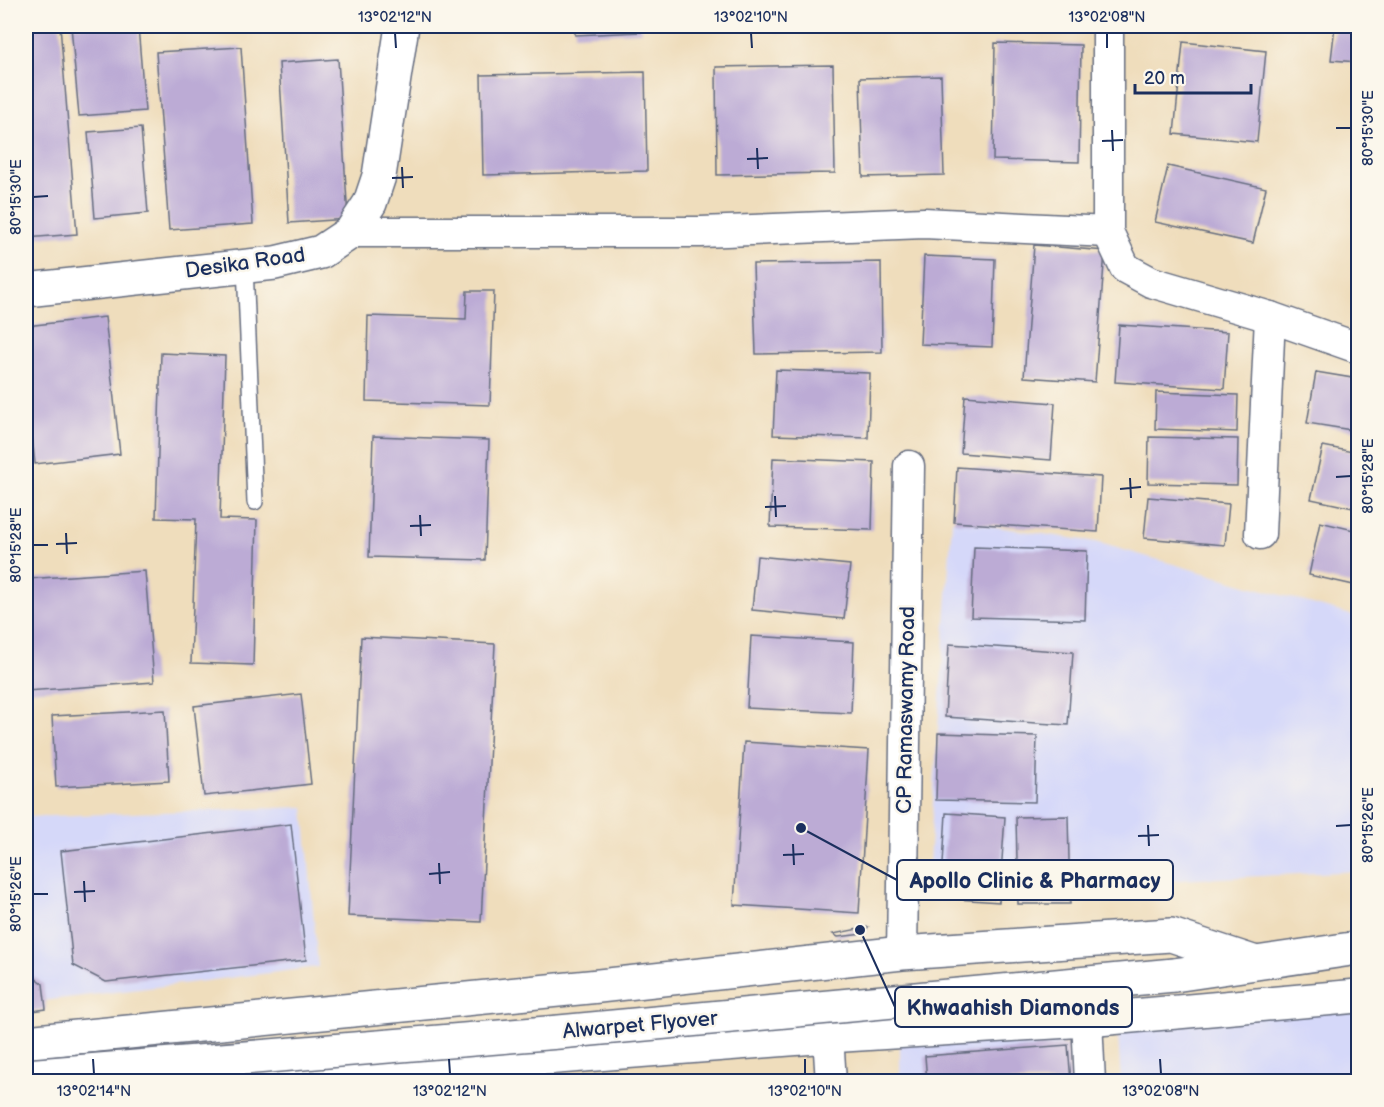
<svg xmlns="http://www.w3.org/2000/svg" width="1384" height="1107" viewBox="0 0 1384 1107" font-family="'Balsamiq Sans',sans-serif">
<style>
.built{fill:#d5d8f9}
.building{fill:#bcabd5}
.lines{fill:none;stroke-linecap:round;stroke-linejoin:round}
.lane-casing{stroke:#656c7f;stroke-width:18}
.street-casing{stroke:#656c7f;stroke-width:33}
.secondary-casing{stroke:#656c7f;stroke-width:36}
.lane{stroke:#fff;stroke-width:15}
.street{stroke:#fff;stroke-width:30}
.secondary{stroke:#fff;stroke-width:33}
.secondary-bridge-casing{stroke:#656c7f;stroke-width:36;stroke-linecap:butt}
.secondary-bridge{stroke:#fff;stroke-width:33}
.ticks{fill:none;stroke:#1b2f5e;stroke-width:2}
.labels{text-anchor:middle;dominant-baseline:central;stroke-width:5;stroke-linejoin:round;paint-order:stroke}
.street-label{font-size:21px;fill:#1b2f5e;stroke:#fbf7ec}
.leader{fill:none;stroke:#1b2f5e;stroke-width:2}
.callout-dot{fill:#1b2f5e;stroke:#fbf7ec;stroke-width:2}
.callout{fill:#fbf7ec;stroke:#1b2f5e;stroke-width:2}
.callout-label{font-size:22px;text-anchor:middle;font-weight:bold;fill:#1b2f5e}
.neatline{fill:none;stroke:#1b2f5e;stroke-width:2}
.ticks-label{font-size:15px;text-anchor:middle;fill:#1b2f5e}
</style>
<rect width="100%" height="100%" fill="#fbf7ec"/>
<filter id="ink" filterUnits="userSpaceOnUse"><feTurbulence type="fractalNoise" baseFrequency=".0167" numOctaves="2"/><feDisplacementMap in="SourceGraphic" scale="12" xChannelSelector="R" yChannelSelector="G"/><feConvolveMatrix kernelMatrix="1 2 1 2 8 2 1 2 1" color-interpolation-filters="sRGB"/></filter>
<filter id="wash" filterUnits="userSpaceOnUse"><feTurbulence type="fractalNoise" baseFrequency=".008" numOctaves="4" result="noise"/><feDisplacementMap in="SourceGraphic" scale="24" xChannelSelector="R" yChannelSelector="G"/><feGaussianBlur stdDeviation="1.35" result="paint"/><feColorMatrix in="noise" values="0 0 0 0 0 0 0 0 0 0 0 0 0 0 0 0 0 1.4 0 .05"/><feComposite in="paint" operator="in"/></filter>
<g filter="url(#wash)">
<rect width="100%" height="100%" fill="#efddbc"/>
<g class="built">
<polygon points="952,520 1096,542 1358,617 1358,871 927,893"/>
<polygon points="304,807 318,967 26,1003 26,817"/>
<polygon points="1358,994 1358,1081 1121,1081 1117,1021"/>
<polygon points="1061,1031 1064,1081 900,1081 900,1037"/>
</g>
<g id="blocks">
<g class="building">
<polygon points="26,26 60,26 77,234 26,238"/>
<polygon points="71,26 138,26 145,111 79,116"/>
<polygon points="575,26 641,26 641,32 575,35"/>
<polygon points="776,26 860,26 860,30 776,32"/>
<polygon points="1335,26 1358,26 1358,62 1331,60"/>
<polygon points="1183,42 1266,51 1257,142 1174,134"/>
<polygon points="995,43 1081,45 1079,162 993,160"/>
<polygon points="241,47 253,224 169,230 156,52"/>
<polygon points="338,59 348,219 289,223 279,63"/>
<polygon points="833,65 835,173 717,175 716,67"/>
<polygon points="645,72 647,171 483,175 481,75"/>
<polygon points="941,76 944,175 863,177 860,78"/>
<polygon points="141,128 148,213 95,218 88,132"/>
<polygon points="1168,166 1266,188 1253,243 1155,222"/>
<polygon points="1034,245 1105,251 1095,382 1024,377"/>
<polygon points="924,256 995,259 992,347 920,344"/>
<polygon points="881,262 882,352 756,354 753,264"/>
<polygon points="467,291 494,291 490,405 366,401 368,316 466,319"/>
<polygon points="105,317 120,454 35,464 26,378 26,326"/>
<polygon points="1119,325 1228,332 1224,389 1115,382"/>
<polygon points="161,353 225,356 220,519 257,520 253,665 191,663 196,519 156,518"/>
<polygon points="776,370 870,373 868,438 773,435"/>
<polygon points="1316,372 1358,379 1358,431 1307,423"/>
<polygon points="1156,392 1238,395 1237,432 1155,429"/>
<polygon points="965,396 1055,403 1051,460 961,453"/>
<polygon points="373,436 489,440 485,560 369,557"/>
<polygon points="1149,437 1238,439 1237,485 1148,483"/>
<polygon points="1323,446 1358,453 1358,509 1311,499"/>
<polygon points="773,458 874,462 872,530 770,527"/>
<polygon points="957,467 1101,477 1098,532 954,522"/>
<polygon points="1148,497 1229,504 1225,545 1144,538"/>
<polygon points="1320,522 1358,531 1358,586 1309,575"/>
<polygon points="974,547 1087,551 1085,620 971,617"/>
<polygon points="757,556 850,565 844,619 752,610"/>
<polygon points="145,571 154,682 26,691 26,579"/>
<polygon points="751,636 854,642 851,713 747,708"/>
<polygon points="361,637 495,644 481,922 348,916"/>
<polygon points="949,644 1073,652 1068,725 945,717"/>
<polygon points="301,694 311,784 204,796 194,706"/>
<polygon points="165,710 169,781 56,787 52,716"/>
<polygon points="938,733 1037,736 1035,802 936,800"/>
<polygon points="744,742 869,750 859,913 734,905"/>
<polygon points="946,813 1005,817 999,902 941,898"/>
<polygon points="1068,816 1070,904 1018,904 1016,817"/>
<polygon points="291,824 306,960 106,982 73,965 61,851"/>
<polygon points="868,927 863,934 838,937 833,934"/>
<polygon points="26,971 43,984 46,1009 26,1012"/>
<polygon points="1068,1045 1071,1082 927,1082 925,1056"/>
</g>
</g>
</g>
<g filter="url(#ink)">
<use href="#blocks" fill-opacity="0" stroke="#656c7f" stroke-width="1.5"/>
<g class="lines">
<g class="lane-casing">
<polyline id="lane" points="245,266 255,502"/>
</g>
<g class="street-casing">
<g id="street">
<polyline points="1108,26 1108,232 1125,268 1151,282 1270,317 1358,348"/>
<polyline points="351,232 701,232 924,223 1108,232"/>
<polyline points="1260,534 1270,317"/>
<polyline points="902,953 909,466"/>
<polyline points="1087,1020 1090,1082"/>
<polyline points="828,1036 831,1082"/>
</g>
</g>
<g class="secondary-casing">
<g id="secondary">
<polyline points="26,290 275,263 321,252 351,232 370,203 379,176 402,26"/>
<polyline points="1174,975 1358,948"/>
<polyline points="26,1042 599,986 902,953 1171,935 1253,962"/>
<polyline points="235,1082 828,1036 1087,1020 1358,996"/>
</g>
</g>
<use href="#lane" class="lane"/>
<use href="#street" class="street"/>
<use href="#secondary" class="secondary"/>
<g class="secondary-bridge-casing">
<polyline id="secondary-bridge" points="26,1076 559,1032 1174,975"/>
</g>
<use href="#secondary-bridge" class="secondary-bridge"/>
</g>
</g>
<path class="ticks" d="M395 33 396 48M751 33 752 48M1107 33V48M1336 128H1351M1112 130 1113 151M1102 141 1123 140M757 148 758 169M747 159 768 158M402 167 403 188M392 178 413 177M33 197 48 196M1336 477 1351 476M1130 478 1131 498M1120 489 1141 487M775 496 776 517M765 507 786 506M420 515 421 536M410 526 431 525M66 533 67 554M56 544 77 543M33 545H48M1148 825 1149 846M1336 826 1351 825M1138 836 1159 835M793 844 794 865M783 855 804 854M439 863 440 884M429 874 450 872M84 881 85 902M74 892 95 891M33 894H48M93 1059 94 1074M449 1059 450 1074M805 1059V1074M1160 1059 1161 1074"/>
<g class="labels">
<g class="street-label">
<text transform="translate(245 263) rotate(-8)">Desika Road</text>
<text transform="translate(906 710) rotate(-89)">CP Ramaswamy Road</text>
<text transform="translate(640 1025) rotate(-5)">Alwarpet Flyover</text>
</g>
</g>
<path class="leader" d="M801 828L897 880M860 930L895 1007"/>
<g class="callout-dot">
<circle cx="801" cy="828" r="6"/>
<circle cx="860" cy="930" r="6"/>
</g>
<g class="callout">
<rect x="897" y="860" width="276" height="40" rx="6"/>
<rect x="895" y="987" width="237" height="40" rx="6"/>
</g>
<g class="callout-label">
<text x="1035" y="888">Apollo Clinic &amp; Pharmacy</text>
<text x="1013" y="1015">Khwaahish Diamonds</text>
</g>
<rect width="1384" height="1107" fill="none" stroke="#fbf7ec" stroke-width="66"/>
<path d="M1135 84v9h116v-9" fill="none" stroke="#1b2f5e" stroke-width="3"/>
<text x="1144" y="84" font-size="18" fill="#1b2f5e" stroke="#fbf7ec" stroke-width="4.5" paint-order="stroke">20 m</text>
<rect x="33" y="33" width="1318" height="1041" class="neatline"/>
<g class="ticks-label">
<text x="395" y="22">13°02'12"N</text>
<text x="751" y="22">13°02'10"N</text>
<text x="1107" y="22">13°02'08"N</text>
<text transform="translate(1368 128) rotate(-90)" y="5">80°15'30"E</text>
<text transform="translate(16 197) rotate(-90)" y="5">80°15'30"E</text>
<text transform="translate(1368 476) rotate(-90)" y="5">80°15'28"E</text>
<text transform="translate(16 545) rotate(-90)" y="5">80°15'28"E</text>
<text transform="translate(1368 825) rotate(-90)" y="5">80°15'26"E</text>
<text transform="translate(16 894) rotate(-90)" y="5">80°15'26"E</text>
<text x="94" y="1096">13°02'14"N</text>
<text x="450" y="1096">13°02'12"N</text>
<text x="805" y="1096">13°02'10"N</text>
<text x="1161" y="1096">13°02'08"N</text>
</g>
</svg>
